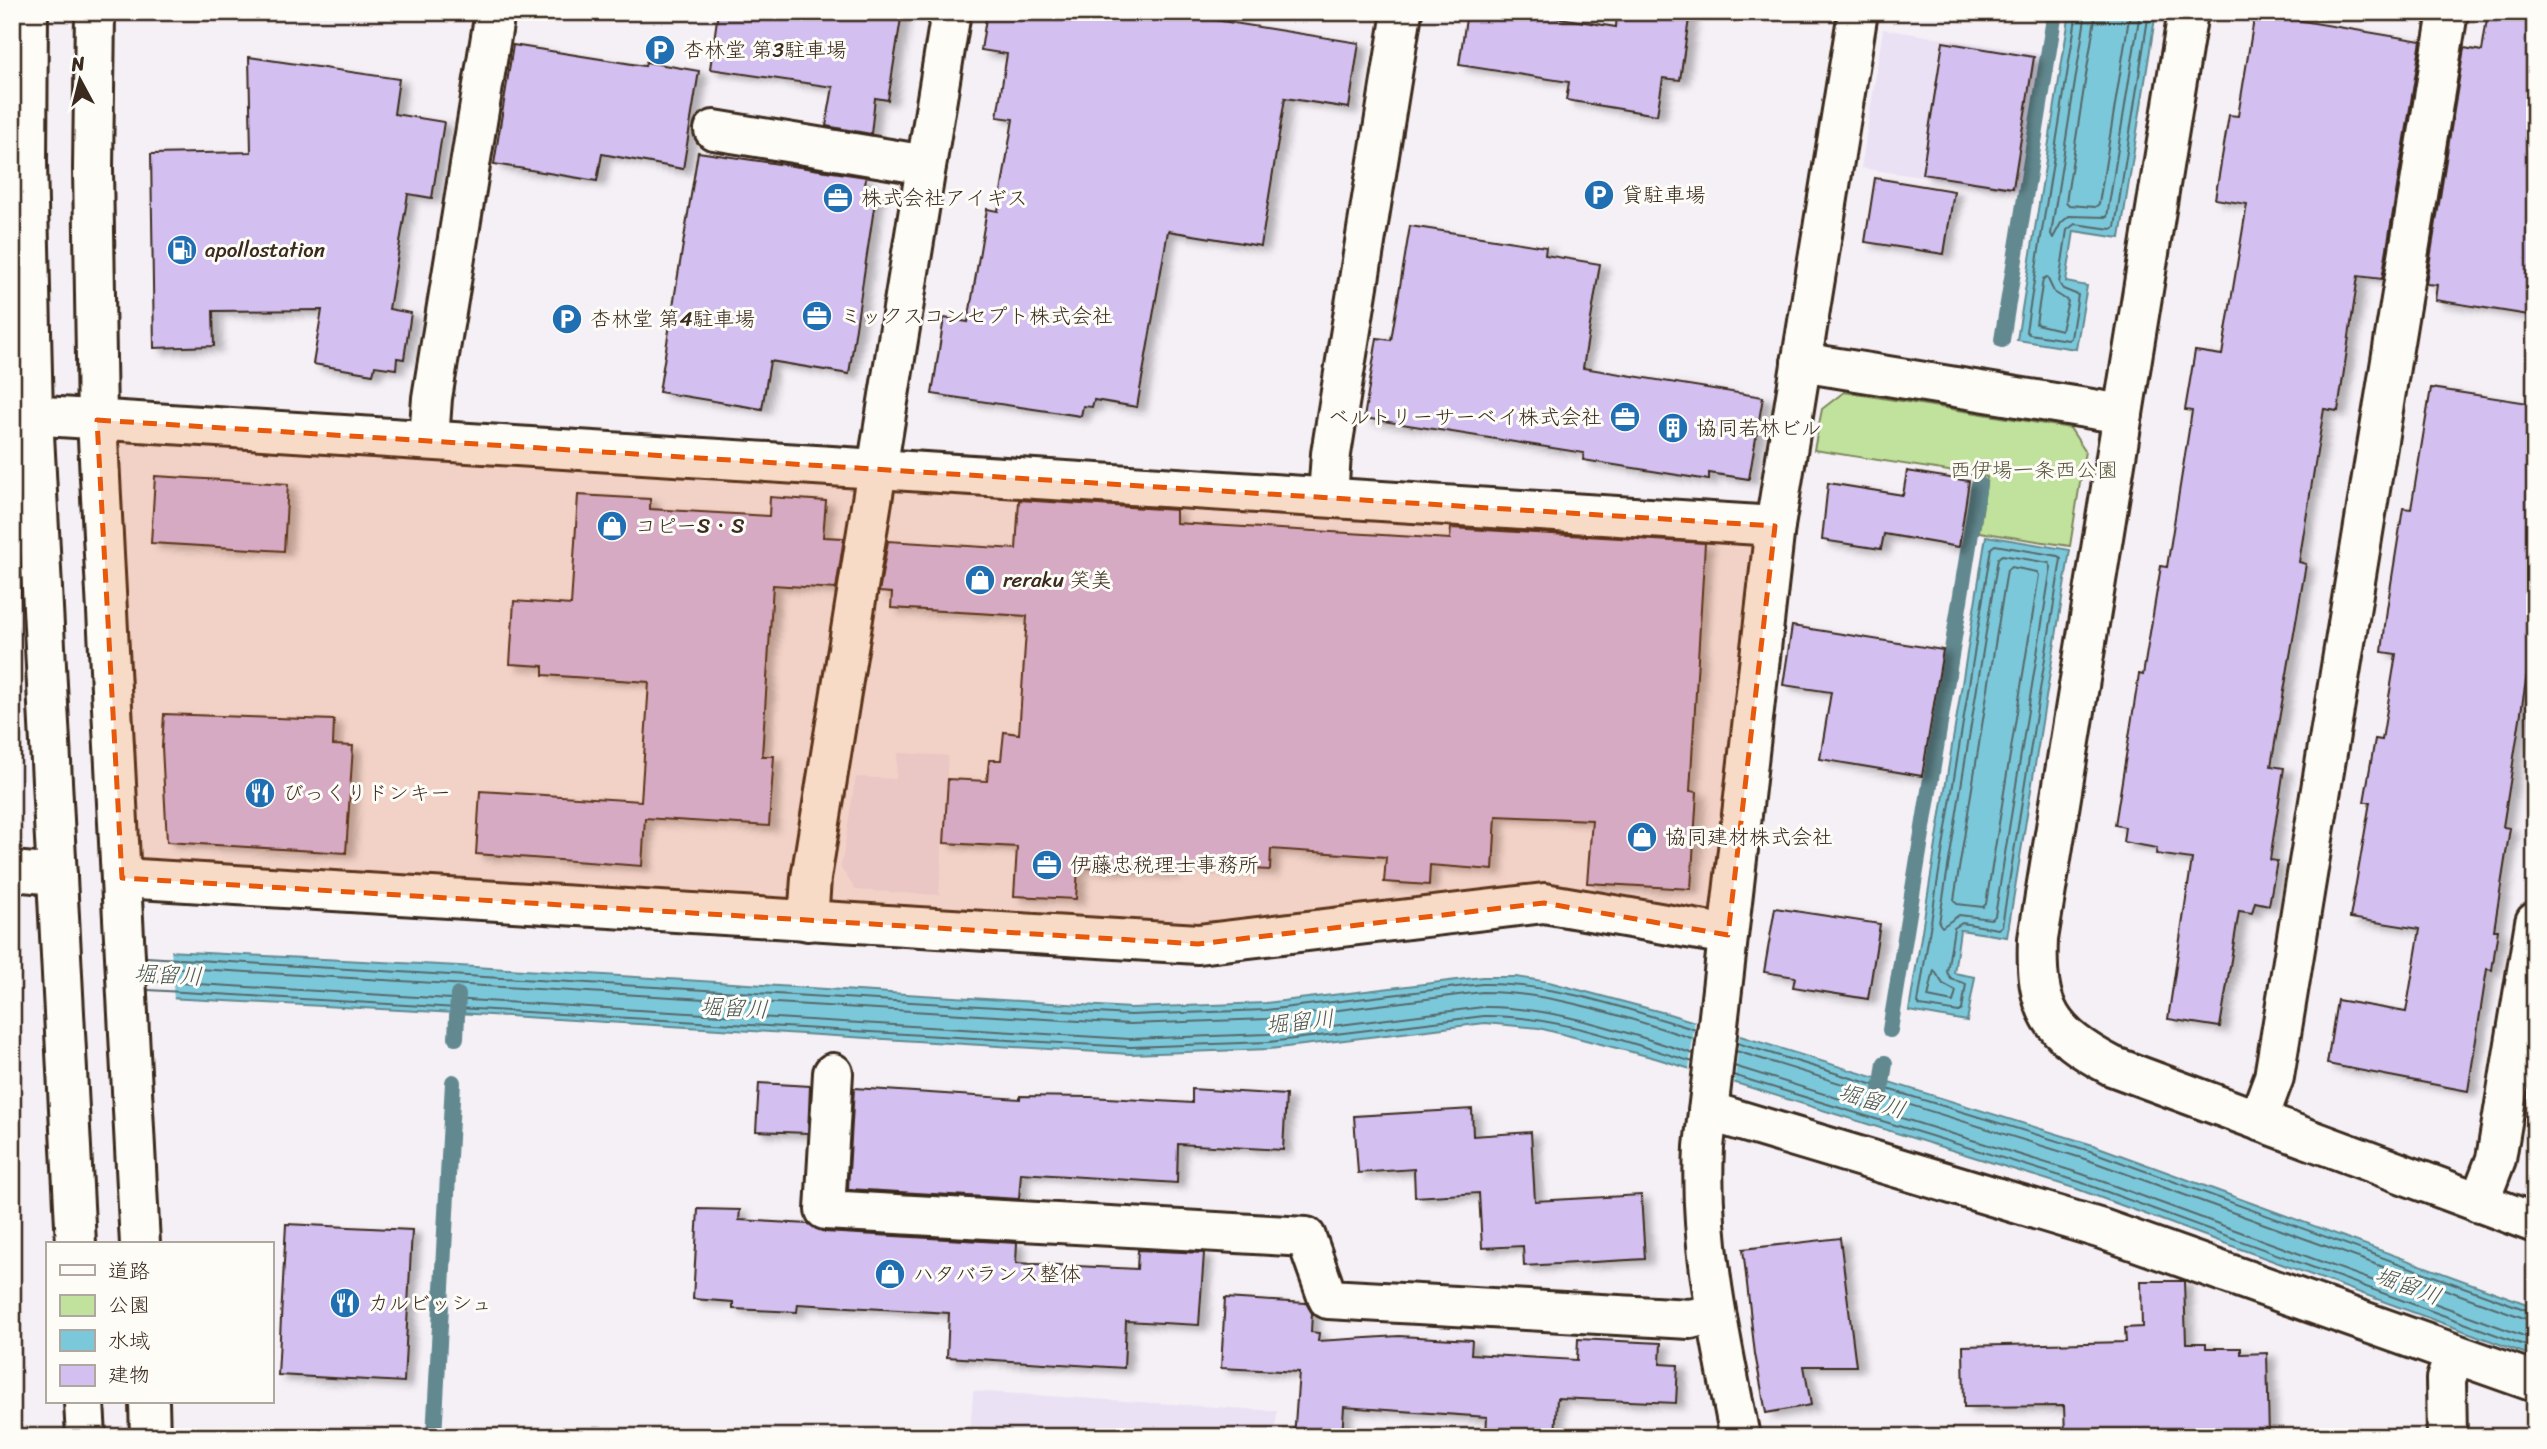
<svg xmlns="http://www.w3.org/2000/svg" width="2547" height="1449" viewBox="0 0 2547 1449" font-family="Sriracha,'Klee One',sans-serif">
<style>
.built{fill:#ebe1f4}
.green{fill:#c0e29c;stroke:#7e865d;stroke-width:2}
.water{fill:#7cc8db;stroke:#62898f;stroke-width:2}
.pier{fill:#f5f0f6}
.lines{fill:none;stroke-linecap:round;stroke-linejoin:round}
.shore{stroke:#55696a;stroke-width:2}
.stream{stroke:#62898f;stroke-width:16}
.building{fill:#d3bff0;stroke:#3b2a1e;stroke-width:2;filter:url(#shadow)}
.minor-casing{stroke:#3b2a1e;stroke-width:44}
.tertiary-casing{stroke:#3b2a1e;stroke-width:44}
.minor{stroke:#fdfcf7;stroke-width:38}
.tertiary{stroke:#fdfcf7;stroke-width:38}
.marked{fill:#e8590c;fill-opacity:0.2;stroke:#e8590c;stroke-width:5;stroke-dasharray:14 9;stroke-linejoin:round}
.labels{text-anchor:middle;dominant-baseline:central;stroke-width:6;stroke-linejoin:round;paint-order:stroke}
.poi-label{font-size:21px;fill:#3b2a1e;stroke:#fdfcf7;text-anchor:start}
.park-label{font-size:21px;fill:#5c583e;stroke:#fdfcf7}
.water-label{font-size:23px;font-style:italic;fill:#4e5957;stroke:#fdfcf7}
</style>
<defs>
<filter id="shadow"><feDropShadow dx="8" dy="4.5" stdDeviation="3.5" flood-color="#0004"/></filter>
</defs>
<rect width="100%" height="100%" fill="#f5f0f6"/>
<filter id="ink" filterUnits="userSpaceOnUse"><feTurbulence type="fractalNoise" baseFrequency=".0143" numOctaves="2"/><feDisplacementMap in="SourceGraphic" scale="14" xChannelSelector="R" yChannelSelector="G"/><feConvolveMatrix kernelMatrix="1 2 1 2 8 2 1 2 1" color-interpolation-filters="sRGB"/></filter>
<g filter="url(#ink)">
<g class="built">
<polygon points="1883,29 2040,54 2018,192 1861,168"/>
<polygon points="898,753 948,756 939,895 856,890 841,868 856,777 896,779"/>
<polygon points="973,1391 1277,1411 1275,1437 970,1437"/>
</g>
<polygon class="green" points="1844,392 2070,428 2085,451 2070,546 1979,532 1987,477 1814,450 1822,409"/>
<g class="water">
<polygon points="2070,12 2156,12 2120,238 2074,231 2066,282 2087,286 2076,349 2017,340"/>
<polygon points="1986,536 2070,550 2007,937 1960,930 1954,973 1975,977 1967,1021 1909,1011"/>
<polygon points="12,943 459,966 1130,1008 1266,1003 1482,977 1516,977 1549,982 1669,1014 2093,1145 2535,1307 2535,1357 2077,1189 1655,1058 1539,1028 1485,1023 1270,1049 1130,1054 457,1013 12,990"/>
</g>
<g class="pier">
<polygon points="14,940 171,948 174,1002 17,994"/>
<polygon points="1695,1019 1740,1033 1734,1086 1689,1072"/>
</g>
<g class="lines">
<g class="shore">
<polyline points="2077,12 2026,331 2029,334 2068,340 2071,338 2078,295 2063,289 2059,283 2067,230 2075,224 2111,229 2115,227 2149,12"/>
<polyline points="2086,12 2051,234 2053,238 2061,223 2069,216 2107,217 2140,12"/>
<polyline points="2096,12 2066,202 2069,205 2095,207 2099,204 2130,12"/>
<polygon points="2047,277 2054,292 2068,301 2061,330 2036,324 2043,279"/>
<polygon points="1995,545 2058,556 2061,559 2002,926 1998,929 1962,923 1954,928 1947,972 1951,979 1966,984 1962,1010 1959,1012 1920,1006 1918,1003 1991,548"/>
<polygon points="2002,555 2049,563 2051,567 1995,916 1991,919 1959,915 1942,927 1939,923 1998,558"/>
<polygon points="2011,567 2037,572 2039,575 1986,904 1983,907 1957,904 1954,900 2007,570"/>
<path d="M146 957 1130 1015 1266 1010 1482 984C1554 983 1627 1009 1696 1030"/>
<path d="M147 966 1130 1024 1267 1019 1482 992C1554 992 1627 1018 1695 1039"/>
<polygon points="1934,970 1943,984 1956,991 1953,1002 1928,997"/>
<path d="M147 981 1130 1039 1268 1034 1483 1007C1551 1006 1629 1033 1694 1054"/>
<path d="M148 990 1130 1047 1269 1042 1484 1016C1554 1015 1626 1042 1693 1062"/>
<polyline points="1737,1043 2090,1151 2535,1313"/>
<polyline points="1736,1051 2088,1160 2535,1322"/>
<polyline points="1734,1066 2082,1174 2535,1340"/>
<polyline points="1733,1075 2080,1182 2535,1349"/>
</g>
<g class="stream">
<polyline points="2002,340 2055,12"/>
<polyline points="1890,1030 1979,484"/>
<polyline points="456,1038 458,995"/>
<polyline points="1880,1098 1885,1063"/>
<polyline points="434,1437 453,1082"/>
</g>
</g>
<g class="building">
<polygon points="718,12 902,12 888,100 875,98 871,134 826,126 833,87 710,69"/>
<polygon points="987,12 1165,12 1359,43 1349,108 1285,98 1261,246 1168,231 1137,407 1094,400 1092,407 1083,406 1081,416 932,394 944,318 968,322 987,209 998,211 1013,119 997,117 1007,54 981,50"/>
<polygon points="1467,12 1522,12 1616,27 1617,12 1690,12 1680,80 1663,78 1657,115 1566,100 1569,82 1459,65"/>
<polygon points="2488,12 2535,18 2535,316 2435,300 2437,285 2426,284 2464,48 2482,51"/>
<polygon points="2255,13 2421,41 2382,279 2358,276 2338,411 2324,409 2299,562 2306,564 2271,766 2284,768 2270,860 2277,861 2269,905 2255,902 2252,913 2239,911 2220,1027 2168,1019 2192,859 2156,854 2157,848 2123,842 2125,827 2115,825 2139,674 2143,675 2161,566 2167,567 2192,411 2185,410 2195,351 2222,355 2247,204 2215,199 2229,115 2238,116"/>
<polygon points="1943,42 2034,57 2013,188 1922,174"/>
<polygon points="513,45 645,66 646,62 699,71 683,169 602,154 597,181 494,164"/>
<polygon points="249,57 399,79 394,114 444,122 432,198 408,194 389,309 411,313 404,359 397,358 396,369 375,366 373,374 313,364 322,310 213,311 214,346 154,348 151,154 251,152"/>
<polygon points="698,152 866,177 865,186 877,188 849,374 770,361 762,409 659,392"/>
<polygon points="1875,178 1954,191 1944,254 1865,242"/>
<polygon points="1410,226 1546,247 1545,255 1600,264 1583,368 1763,397 1749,479 1709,473 1709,480 1583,460 1584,453 1364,418 1377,338 1391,340"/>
<polygon points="2431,388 2535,404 2535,675 2527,674 2503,827 2510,828 2494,930 2498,930 2492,970 2487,969 2468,1091 2327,1064 2337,1000 2406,1012 2420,929 2350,918 2370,802 2364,802 2375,739 2382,740 2396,654 2382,652 2387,609 2403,508 2411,509"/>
<polygon points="1907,471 1969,481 1959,547 1884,534 1881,549 1822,540 1828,483 1903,495"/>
<polygon points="155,476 288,484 284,551 151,543"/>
<polygon points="578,495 650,499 650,509 769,516 770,497 826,501 823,537 844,538 836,589 773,585 762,756 774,756 769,826 645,818 642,866 476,854 480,791 641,801 649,682 543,675 543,666 510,664 514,601 571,605"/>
<polygon points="1019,500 1176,510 1176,523 1450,539 1451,528 1705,543 1690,791 1697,792 1691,889 1587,883 1592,820 1496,816 1493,870 1430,865 1429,885 1384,882 1386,857 1271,849 1270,870 1172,865 1172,873 1078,867 1076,899 1014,896 1017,847 944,843 948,779 987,781 989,760 1001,760 1004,732 1019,734 1027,616 891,608 892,593 879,592 888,541 1016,549"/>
<polygon points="1792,626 1943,650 1922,776 1820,759 1831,692 1783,685"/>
<polygon points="164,714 334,720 333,745 353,746 346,853 167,842 162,747"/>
<polygon points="1775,908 1880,924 1868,999 1793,987 1795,977 1764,972"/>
<polygon points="759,1083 810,1086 808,1133 756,1131"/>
<polygon points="854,1088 1020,1099 1020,1096 1090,1097 1192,1103 1192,1089 1286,1095 1283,1150 1178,1144 1177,1183 1021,1173 1019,1199 848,1189"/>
<polygon points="1472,1109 1473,1136 1531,1132 1535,1201 1641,1195 1645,1259 1524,1266 1523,1246 1482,1248 1479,1193 1415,1197 1414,1169 1358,1173 1354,1116"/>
<polygon points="698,1209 740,1210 739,1220 809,1224 824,1232 1017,1243 1016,1263 1137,1269 1138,1250 1204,1253 1199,1325 1126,1321 1124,1368 947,1357 949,1313 798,1304 797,1312 733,1309 733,1302 693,1299"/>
<polygon points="286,1224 412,1230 404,1382 278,1375"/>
<polygon points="1840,1238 1856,1366 1804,1366 1811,1405 1766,1413 1755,1354 1743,1249"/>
<polygon points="2141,1281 2184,1281 2186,1343 2206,1343 2206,1348 2241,1348 2241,1354 2267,1353 2269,1437 2065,1437 2064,1406 1964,1407 1963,1346 2126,1342 2125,1328 2142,1327"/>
<polygon points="1225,1298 1306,1303 1312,1313 1311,1332 1319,1333 1318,1341 1399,1336 1472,1340 1471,1354 1577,1360 1578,1339 1661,1343 1660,1364 1678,1365 1676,1403 1557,1398 1555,1437 1486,1437 1487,1417 1344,1407 1342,1437 1294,1437 1299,1372 1221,1368"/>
</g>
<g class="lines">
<g class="minor-casing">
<g id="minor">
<path d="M2188 12 2038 939C2035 1010 2050 1033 2112 1066L2535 1223"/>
<polyline points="714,130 926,165"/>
<polyline points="1801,362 2123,414"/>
<polyline points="12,414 1775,526"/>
<polyline points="429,440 432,398 495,12"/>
<polyline points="1328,496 1331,454 1402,12"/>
<polyline points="12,871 57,875"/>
<polyline points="122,878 1198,944 1544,903 1728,935"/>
<polyline points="833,1073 825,1210 1306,1237 1328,1299 1690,1319 1716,1314"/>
<polyline points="1708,1111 2102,1229 2535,1382"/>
<polyline points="2258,1120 2274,1077 2448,12"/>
<polyline points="2479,1203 2496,1159 2535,922"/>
<polyline points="2447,1437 2446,1379 2455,1354"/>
</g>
</g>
<g class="tertiary-casing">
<g id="tertiary">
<polyline points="28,12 27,162 33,415 76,1244"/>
<polyline points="95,12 93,169 97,420 140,1244"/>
<polyline points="808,921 811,878 951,12"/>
<polyline points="84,1402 86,1437"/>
<polyline points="149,1402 150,1437"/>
<path d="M1740 1437C1721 1340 1699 1246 1704 1147L1775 526 1858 12"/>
</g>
</g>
<use href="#minor" class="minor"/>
<use href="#tertiary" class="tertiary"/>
</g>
</g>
<path class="marked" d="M97 420 1775 526 1728 935 1544 903 1198 944 122 878Z"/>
<defs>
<g id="parking-disc" transform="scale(1.575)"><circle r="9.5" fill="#1f6fb2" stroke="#fdfcf7"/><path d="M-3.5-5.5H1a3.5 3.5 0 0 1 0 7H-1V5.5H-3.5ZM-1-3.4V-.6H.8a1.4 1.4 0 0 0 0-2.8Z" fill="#fff"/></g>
<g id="office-disc" transform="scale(1.575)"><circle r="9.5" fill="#1f6fb2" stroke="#fdfcf7"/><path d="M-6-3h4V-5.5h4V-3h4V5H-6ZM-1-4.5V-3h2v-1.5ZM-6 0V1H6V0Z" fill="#fff"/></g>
<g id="fuel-disc" transform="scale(1.575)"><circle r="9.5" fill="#1f6fb2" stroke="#fdfcf7"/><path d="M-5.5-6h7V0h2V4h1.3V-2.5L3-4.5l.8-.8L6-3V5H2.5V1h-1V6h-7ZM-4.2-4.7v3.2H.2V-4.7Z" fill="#fff"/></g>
<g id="building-disc" transform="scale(1.575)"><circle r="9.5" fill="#1f6fb2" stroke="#fdfcf7"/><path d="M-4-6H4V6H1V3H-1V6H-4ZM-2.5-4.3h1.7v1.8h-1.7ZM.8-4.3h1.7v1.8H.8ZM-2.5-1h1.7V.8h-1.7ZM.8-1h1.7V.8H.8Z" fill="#fff"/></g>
<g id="shop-disc" transform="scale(1.575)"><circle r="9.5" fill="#1f6fb2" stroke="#fdfcf7"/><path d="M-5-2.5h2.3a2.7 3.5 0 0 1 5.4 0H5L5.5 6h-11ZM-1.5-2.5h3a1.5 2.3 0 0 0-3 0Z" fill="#fff"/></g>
<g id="restaurant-disc" transform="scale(1.575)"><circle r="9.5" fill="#1f6fb2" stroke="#fdfcf7"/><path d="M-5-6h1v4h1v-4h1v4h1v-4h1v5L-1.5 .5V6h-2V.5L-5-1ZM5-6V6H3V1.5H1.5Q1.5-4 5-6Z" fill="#fff"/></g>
</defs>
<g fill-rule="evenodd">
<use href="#parking-disc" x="660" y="50"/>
<use href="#parking-disc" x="1599" y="195"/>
<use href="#office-disc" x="838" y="198"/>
<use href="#fuel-disc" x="182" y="250"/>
<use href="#office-disc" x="817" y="316"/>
<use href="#parking-disc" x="567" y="319"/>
<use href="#office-disc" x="1625" y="417"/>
<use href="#building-disc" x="1673" y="428"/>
<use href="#shop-disc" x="612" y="526"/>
<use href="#shop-disc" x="980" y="580"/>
<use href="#restaurant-disc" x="260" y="793"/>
<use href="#shop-disc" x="1642" y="837"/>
<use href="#office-disc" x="1047" y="865"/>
<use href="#shop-disc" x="890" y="1274"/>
<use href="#restaurant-disc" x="345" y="1303"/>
</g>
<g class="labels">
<g class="poi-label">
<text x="683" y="50">杏林堂 第3駐車場</text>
<text x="1622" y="195">貸駐車場</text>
<text x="861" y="198">株式会社アイギス</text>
<text x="205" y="250">apollostation</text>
<text x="840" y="316">ミックスコンセプト株式会社</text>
<text x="590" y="319">杏林堂 第4駐車場</text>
<text x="1602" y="417" text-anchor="end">ベルトリーサーベイ株式会社</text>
<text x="1696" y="428">協同若林ビル</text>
<text x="635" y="526">コピーS・S</text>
<text x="1003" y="580">reraku 笑美</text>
<text x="283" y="793">びっくりドンキー</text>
<text x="1665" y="837">協同建材株式会社</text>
<text x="1070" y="865">伊藤忠税理士事務所</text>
<text x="913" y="1274">ハタバランス整体</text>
<text x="368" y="1303">カルビッシュ</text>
</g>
<g class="park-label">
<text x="2034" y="470">西伊場一条西公園</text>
</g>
<g class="water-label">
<text transform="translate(168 975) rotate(3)">堀留川</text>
<text transform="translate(734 1008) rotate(3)">堀留川</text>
<text transform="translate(1300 1022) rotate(-6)">堀留川</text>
<text transform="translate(1872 1101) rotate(17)">堀留川</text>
<text transform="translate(2408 1286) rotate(20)">堀留川</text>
</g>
</g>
<rect width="2547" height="1449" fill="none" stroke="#fdfcf7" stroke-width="42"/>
<rect x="21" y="21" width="2505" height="1407" fill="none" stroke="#3b2a1e" stroke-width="2.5" filter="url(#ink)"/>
<rect x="46" y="1242" width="228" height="161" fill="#fdfcf7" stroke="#afa8a0" stroke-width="2"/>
<rect x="60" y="1265" width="35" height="10" fill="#fdfcf7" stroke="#afa8a0" stroke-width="2"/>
<text x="108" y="1278" font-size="21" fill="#3b2a1e">道路</text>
<rect x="60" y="1295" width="35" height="21" fill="#c0e29c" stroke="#afa8a0" stroke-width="2"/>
<text x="108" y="1312" font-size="21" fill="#3b2a1e">公園</text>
<rect x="60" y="1330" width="35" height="21" fill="#7cc8db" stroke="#afa8a0" stroke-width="2"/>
<text x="108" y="1348" font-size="21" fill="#3b2a1e">水域</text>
<rect x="60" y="1365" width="35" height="21" fill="#d3bff0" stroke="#afa8a0" stroke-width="2"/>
<text x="108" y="1382" font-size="21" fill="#3b2a1e">建物</text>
<g transform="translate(80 80) rotate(353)" stroke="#fdfcf7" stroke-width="5" paint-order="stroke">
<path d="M0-5L12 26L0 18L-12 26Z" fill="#3b2a1e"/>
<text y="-10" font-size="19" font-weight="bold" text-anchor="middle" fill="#3b2a1e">N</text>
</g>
</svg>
